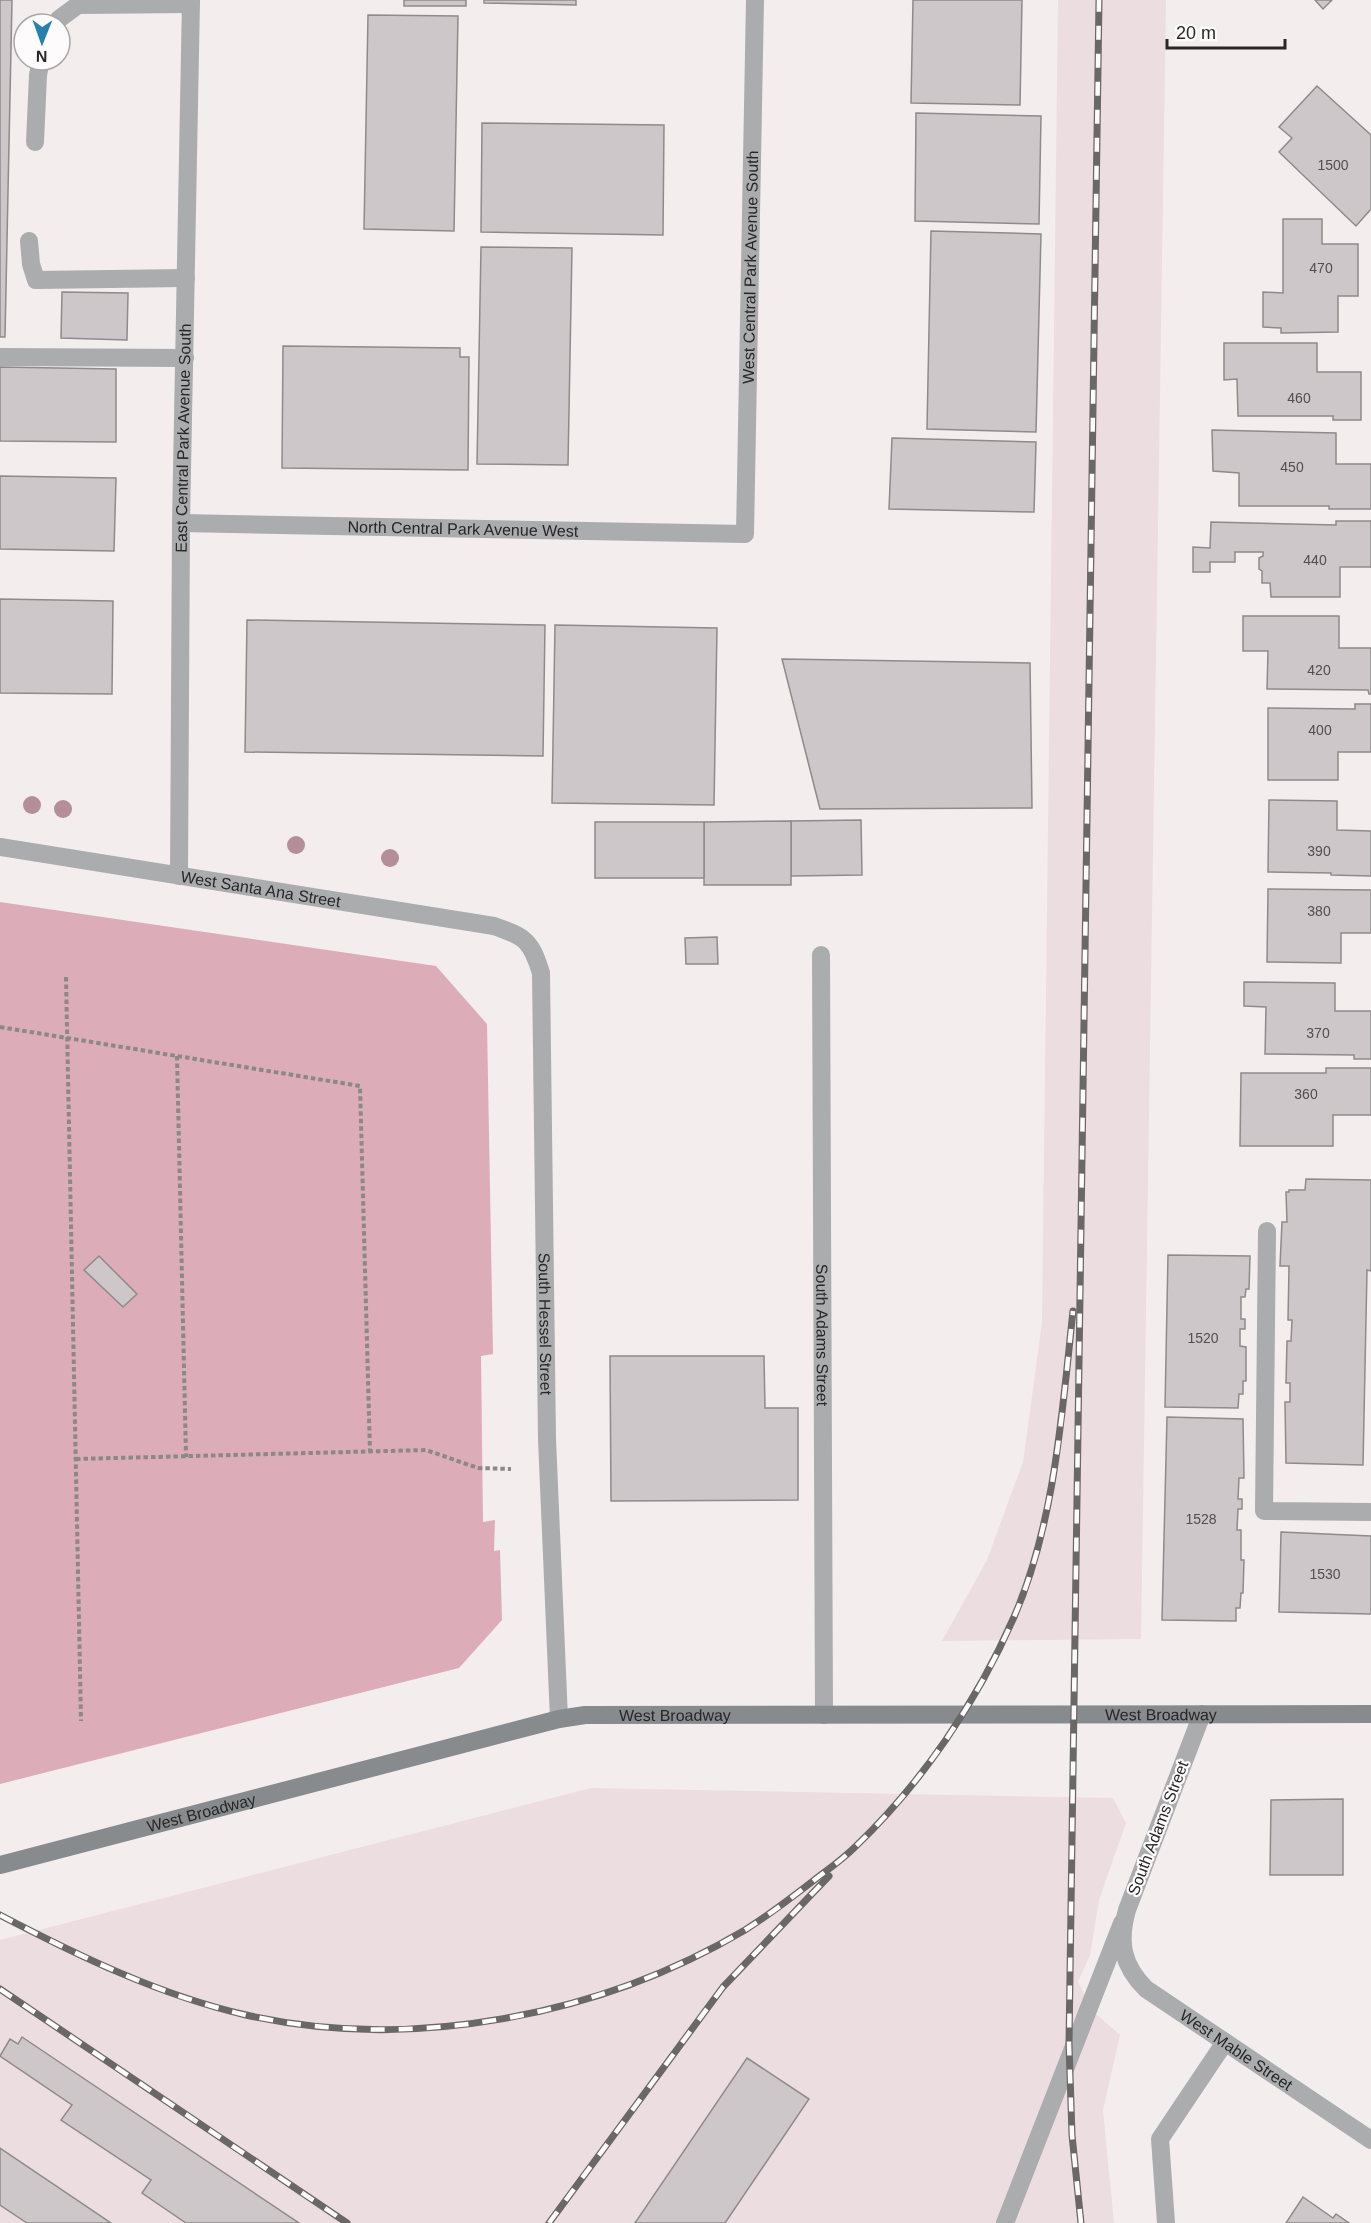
<svg xmlns="http://www.w3.org/2000/svg" width="1371" height="2223" viewBox="0 0 1371 2223" font-family="Helvetica,sans-serif">
<style>
.built{fill:#ecdde0}
.green{fill:#dcacb9}
.building{fill:#cdc7c9;stroke:#8f8a8b;stroke-width:1.5}
.lines{fill:none;stroke-linecap:round;stroke-linejoin:round}
.path{stroke:#8c8888;stroke-width:4;stroke-dasharray:4.5 3;stroke-linecap:butt}
.lane{stroke:#aaacad;stroke-width:18}
.street{stroke:#aaacad;stroke-width:18}
.secondary{stroke:#888b8d;stroke-width:18}
.rail-casing{stroke:#6a6767;stroke-width:7}
.rail{stroke:#fefbfc;stroke-width:4.5;stroke-dasharray:14;stroke-linecap:butt}
.tree{fill:#b48e99}
.labels{text-anchor:middle;dominant-baseline:central;stroke-width:4.5;stroke-linejoin:round;paint-order:stroke}
.number-label{font-size:14px;fill:#514e4f}
.street-label{font-size:16px;fill:#282626;stroke:#fefbfc}
</style>
<rect width="100%" height="100%" fill="#f3edee"/>
<g class="built">
<polygon points="1058,0 1166,0 1141,1639 942,1641 987,1560 1023,1462 1042,1323"/>
<polygon points="591,1788 1113,1798 1126,1823 1099,1900 1090,1955 1078,1982 1094,2012 1120,2035 1103,2110 1114,2223 0,2223 0,1940"/>
</g>
<polygon class="green" points="0,902 436,966 487,1024 493,1354 481,1356 483,1522 495,1520 494,1551 500,1550 502,1620 459,1668 0,1784"/>
<g class="building">
<polygon points="0,0 12,0 5,337 0,337"/>
<rect x="404" y="0" width="62" height="6"/>
<polygon points="484,0 576,0 576,5 484,3"/>
<polygon points="913,0 1022,0 1020,105 911,103"/>
<polygon points="1315,0 1332,0 1323,9"/>
<polygon points="368,15 458,16 454,231 364,229"/>
<polygon points="1317,86 1371,135 1371,209 1356,226 1279,152 1292,138 1279,127"/>
<polygon points="916,113 1041,116 1039,224 915,221"/>
<polygon points="482,123 664,125 663,235 481,232"/>
<polygon points="1283,219 1322,219 1322,244 1358,244 1358,296 1338,296 1338,332 1281,333 1281,328 1263,327 1263,292 1283,293"/>
<polygon points="931,231 1041,234 1036,432 927,429"/>
<polygon points="481,247 572,248 568,465 477,464"/>
<polygon points="62,292 128,293 127,340 61,338"/>
<polygon points="1224,343 1317,343 1317,372 1361,372 1361,420 1333,420 1333,416 1238,416 1237,379 1224,380"/>
<polygon points="283,346 460,348 460,357 469,357 468,470 282,468"/>
<polygon points="0,367 116,369 116,442 0,441"/>
<polygon points="1212,430 1336,433 1336,464 1371,464 1371,509 1329,509 1329,506 1239,506 1239,473 1213,471"/>
<polygon points="892,438 1036,442 1034,512 889,509"/>
<polygon points="0,476 116,478 114,551 0,549"/>
<polygon points="1336,521 1371,521 1371,567 1340,567 1340,597 1271,597 1270,583 1262,583 1262,571 1259,569 1259,558 1263,556 1263,552 1235,552 1235,562 1210,562 1210,572 1193,572 1193,547 1210,548 1211,522 1336,525"/>
<polygon points="0,599 113,601 112,694 0,693"/>
<polygon points="1243,616 1339,616 1339,648 1371,648 1371,694 1369,694 1368,690 1267,689 1268,651 1243,651"/>
<polygon points="247,620 545,625 543,756 245,752"/>
<polygon points="555,625 717,628 714,805 552,803"/>
<polygon points="782,659 1030,663 1032,808 820,809"/>
<polygon points="1355,704 1371,704 1371,752 1338,752 1338,780 1268,780 1268,708 1355,709"/>
<polygon points="1269,800 1337,801 1337,830 1371,831 1371,876 1331,875 1331,873 1268,872"/>
<polygon points="861,820 862,875 791,876 791,821"/>
<polygon points="791,821 791,885 704,885 704,822"/>
<rect x="595" y="822" width="109" height="56"/>
<polygon points="1268,889 1371,890 1371,933 1341,933 1341,963 1267,962"/>
<polygon points="717,937 718,964 686,964 685,938"/>
<polygon points="1244,982 1335,983 1335,1011 1371,1011 1371,1059 1354,1059 1354,1055 1265,1054 1266,1007 1244,1006"/>
<polygon points="1326,1068 1371,1068 1371,1115 1333,1115 1333,1146 1240,1146 1241,1073 1326,1073"/>
<polygon points="1306,1179 1371,1180 1371,1271 1367,1270 1363,1465 1286,1463 1285,1402 1290,1402 1290,1383 1286,1383 1287,1341 1291,1341 1292,1320 1288,1320 1289,1266 1280,1266 1282,1222 1287,1222 1286,1192 1289,1192 1289,1190 1305,1190"/>
<polygon points="1168,1255 1250,1256 1249,1289 1246,1289 1245,1297 1241,1297 1241,1319 1245,1319 1245,1329 1240,1329 1240,1346 1246,1347 1246,1381 1243,1381 1243,1394 1239,1394 1238,1408 1165,1407"/>
<polygon points="99,1256 137,1294 123,1307 84,1270"/>
<polygon points="610,1356 764,1356 765,1408 798,1408 798,1500 611,1501"/>
<polygon points="1167,1417 1243,1419 1244,1478 1239,1478 1238,1499 1242,1499 1242,1509 1238,1509 1237,1530 1241,1530 1241,1560 1244,1560 1243,1593 1241,1593 1240,1608 1236,1608 1236,1621 1162,1620"/>
<polygon points="1281,1532 1371,1536 1371,1614 1279,1612"/>
<polygon points="1343,1799 1343,1875 1270,1875 1271,1800"/>
<polygon points="22,2037 299,2223 186,2223 142,2193 151,2180 61,2120 72,2105 0,2056 10,2039 18,2044"/>
<polygon points="747,2058 809,2099 725,2223 635,2223"/>
<polygon points="0,2148 111,2223 27,2223 0,2205"/>
<polygon points="1303,2197 1333,2218 1336,2214 1349,2223 1286,2223"/>
</g>
<g class="lines">
<g class="path">
<polyline points="66,977 81,1721"/>
<polyline points="0,1027 360,1086 370,1452"/>
<polyline points="177,1056 186,1457"/>
<polyline points="76,1459 426,1450 478,1468 511,1469"/>
</g>
<g class="lane">
<polyline points="56,24 59,19 78,5 191,4"/>
<polyline points="35,142 38,75 41,60"/>
<polyline points="29,241 31,264 36,280 186,278"/>
<polyline points="0,357 185,358"/>
<polyline points="1267,1231 1264,1511 1371,1512"/>
<polyline points="1005,2223 1122,1923"/>
<polyline points="1166,2223 1160,2139 1225,2042"/>
</g>
<g class="street">
<path id="s1" d="M181 523 745 534 755 0"/>
<path id="s2" d="M0 847 494 926C526 937 531 941 541 973L547 1439 559 1719"/>
<path id="s3" d="M179 876 181 523 191 0"/>
<path id="s4" d="M821 955 824 1715"/>
<path id="s5" d="M1202 1714 1127 1910C1118 1942 1122 1965 1146 1989L1371 2140"/>
</g>
<path class="secondary" id="s6" d="M0 1865 559 1719 585 1715 1371 1714"/>
<g class="rail-casing">
<g id="rail">
<path d="M0 1915C79 1956 159 1995 246 2015 412 2052 600 2016 745 1930 769 1915 791 1898 813 1881 827 1870 842 1860 855 1847 922 1783 977 1702 1014 1617 1055 1523 1062 1412 1073 1311"/>
<polyline points="0,1989 347,2223"/>
<polyline points="549,2223 723,1987 829,1876"/>
<polyline points="1081,2223 1072,2135 1069,2044 1099,0"/>
</g>
</g>
<use href="#rail" class="rail"/>
</g>
<g class="tree">
<circle cx="32" cy="805" r="9"/>
<circle cx="63" cy="809" r="9"/>
<circle cx="296" cy="845" r="9"/>
<circle cx="390" cy="858" r="9"/>
</g>
<g class="labels">
<g class="number-label">
<text x="1333" y="165">1500</text>
<text x="1321" y="268">470</text>
<text x="1299" y="398">460</text>
<text x="1292" y="467">450</text>
<text x="1315" y="560">440</text>
<text x="1319" y="670">420</text>
<text x="1320" y="730">400</text>
<text x="1319" y="851">390</text>
<text x="1319" y="911">380</text>
<text x="1318" y="1033">370</text>
<text x="1306" y="1094">360</text>
<text x="1203" y="1338">1520</text>
<text x="1201" y="1519">1528</text>
<text x="1325" y="1574">1530</text>
</g>
<g class="street-label">
<text stroke="none"><textPath href="#s1" startOffset="831">West Central Park Avenue South</textPath></text>
<text stroke="none"><textPath href="#s3" startOffset="438">East Central Park Avenue South</textPath></text>
<text stroke="none"><textPath href="#s1" startOffset="282">North Central Park Avenue West</textPath></text>
<text stroke="none"><textPath href="#s2" startOffset="264">West Santa Ana Street</textPath></text>
<text stroke="none"><textPath href="#s2" startOffset="922">South Hessel Street</textPath></text>
<text stroke="none"><textPath href="#s4" startOffset="380">South Adams Street</textPath></text>
<text stroke="none"><textPath href="#s6" startOffset="1180">West Broadway</textPath></text>
<text stroke="none"><textPath href="#s6" startOffset="694">West Broadway</textPath></text>
<text stroke="none"><textPath href="#s6" startOffset="208">West Broadway</textPath></text>
<text transform="translate(1158 1828) rotate(-69)">South Adams Street</text>
<text stroke="none"><textPath href="#s5" startOffset="405">West Mable Street</textPath></text>
</g>
</g>
<g transform="translate(42 42) rotate(181)"><circle r="28" fill="#fefbfc" stroke="#a8a6a6" stroke-width="1.5"/>
<path d="M0-4.5L10 22L0 15L-10 22Z" fill="#2880af"/>
<text y="-9" font-size="16" font-weight="bold" text-anchor="middle" fill="#282626">N</text>
</g>
<path d="M1167 39v9h118v-9" fill="none" stroke="#282626" stroke-width="3"/>
<text x="1176" y="39" font-size="18" fill="#282626" stroke="#fefbfc" stroke-width="4.5" paint-order="stroke">20 m</text>
</svg>
